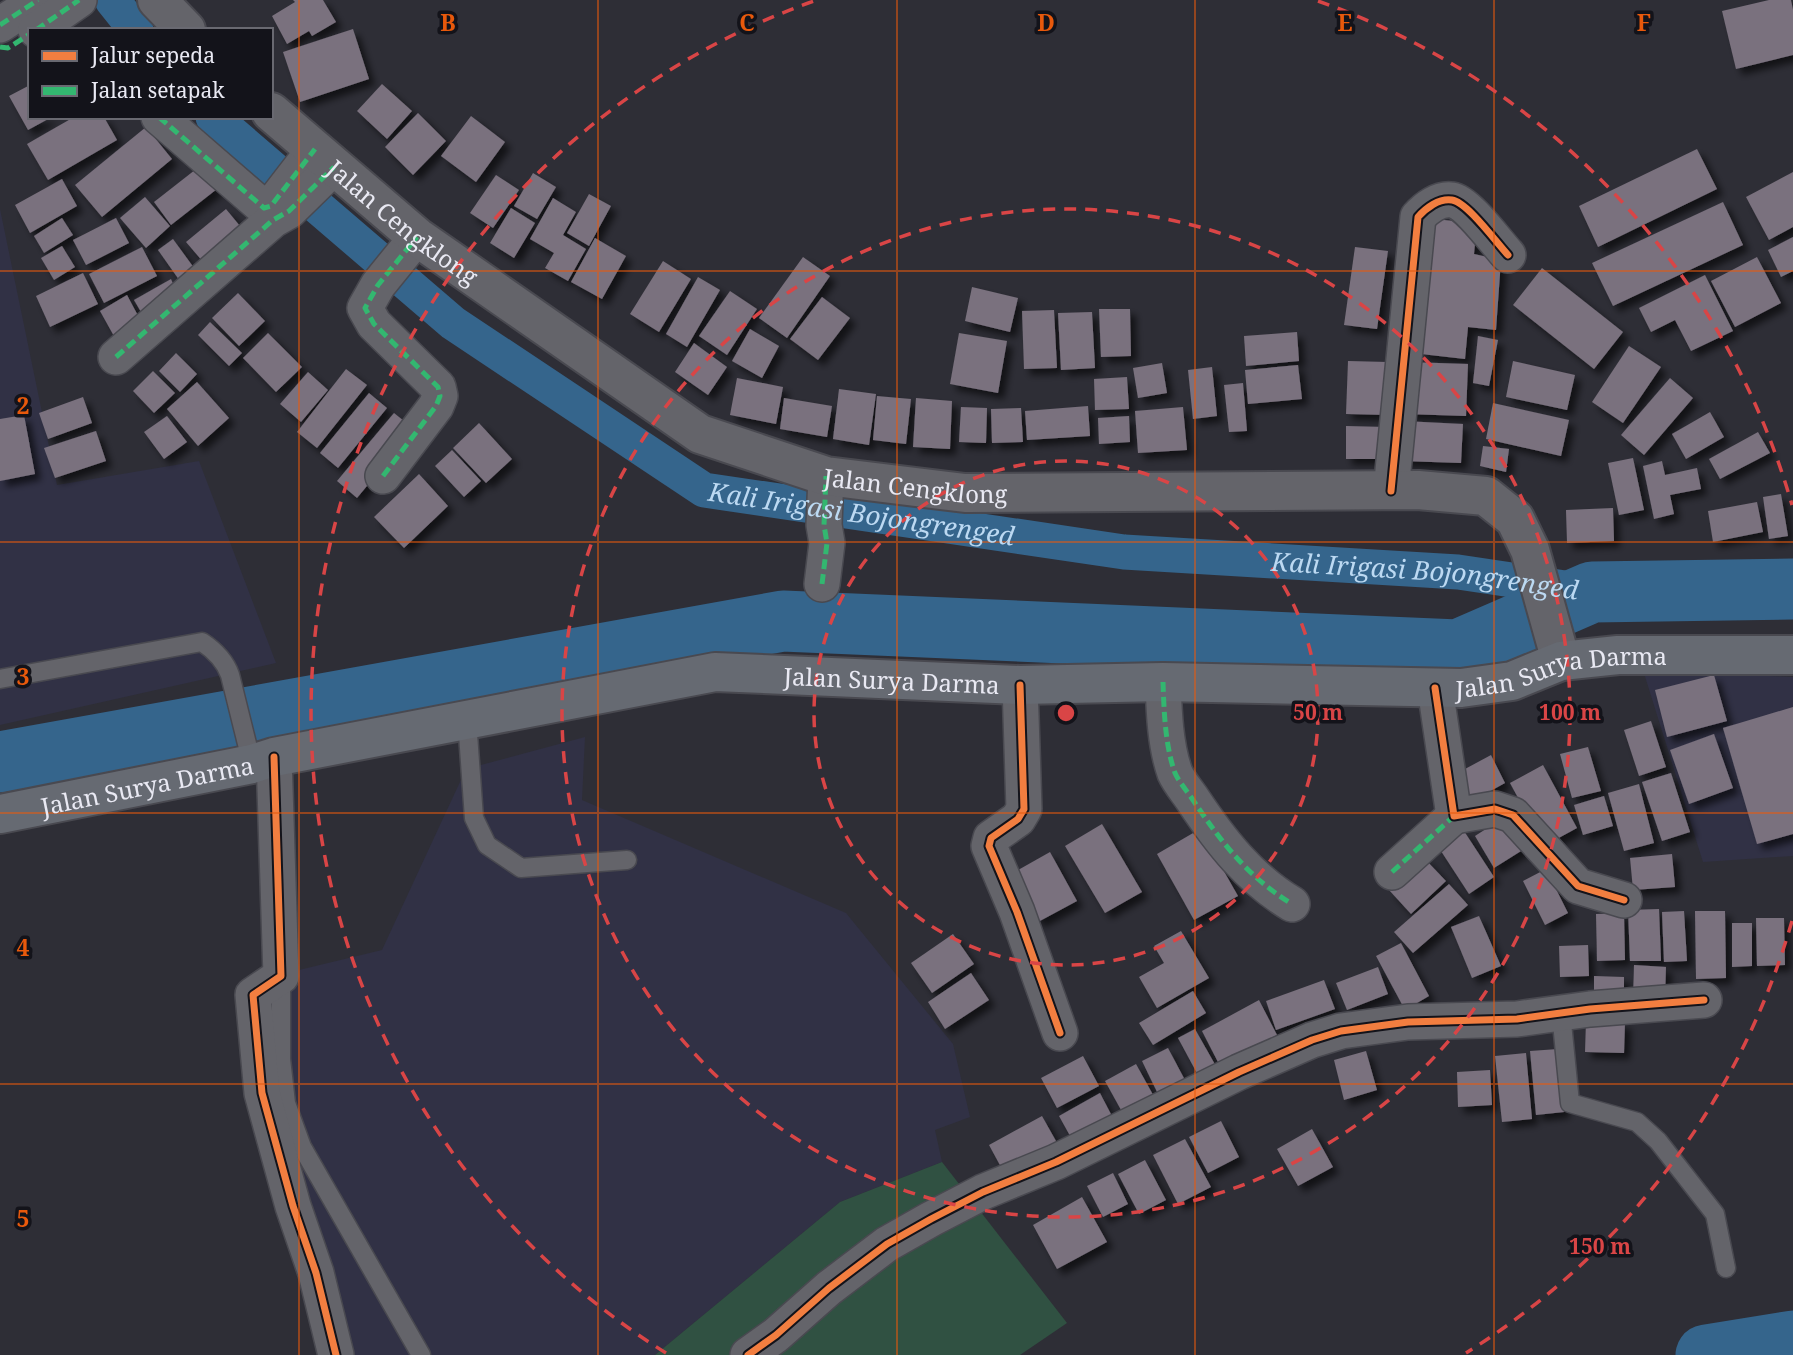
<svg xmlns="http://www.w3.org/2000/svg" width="1793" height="1355" viewBox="0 0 1793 1355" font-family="'Noto Serif',serif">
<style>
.built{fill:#313145}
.green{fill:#305142}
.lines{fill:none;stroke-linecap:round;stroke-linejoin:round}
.canal{stroke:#35658c;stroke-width:35}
.river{stroke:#35658c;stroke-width:61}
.building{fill:#7a717e;filter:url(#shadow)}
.service-casing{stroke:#494950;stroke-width:21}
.minor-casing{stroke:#494950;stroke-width:38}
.secondary-casing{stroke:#494950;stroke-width:42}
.primary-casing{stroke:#494950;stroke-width:42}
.service{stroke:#64646a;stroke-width:18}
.minor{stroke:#64646a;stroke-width:35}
.secondary{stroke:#64646a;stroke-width:38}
.primary{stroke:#666a72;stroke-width:38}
.quiet{stroke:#33b770;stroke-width:5;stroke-dasharray:10 5;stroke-linecap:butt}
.cycleway-casing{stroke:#13131a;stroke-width:11}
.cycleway{stroke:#f27e40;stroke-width:7}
.grid{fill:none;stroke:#e8590c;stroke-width:2;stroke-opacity:0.55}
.ring{fill:none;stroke:#d94546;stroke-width:3.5;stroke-dasharray:12 9}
.labels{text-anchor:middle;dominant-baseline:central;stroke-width:7;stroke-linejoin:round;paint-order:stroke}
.street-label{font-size:24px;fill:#e9e9f3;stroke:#13131a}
.water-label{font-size:26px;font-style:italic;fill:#bcd9f2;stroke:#13131a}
.grid-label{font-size:23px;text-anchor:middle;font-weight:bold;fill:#e8590c;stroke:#13131a;stroke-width:7;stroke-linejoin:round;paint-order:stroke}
.centre{fill:#d94546;stroke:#13131a;stroke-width:3.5}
.ring-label{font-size:21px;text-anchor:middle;font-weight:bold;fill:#d94546;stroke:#13131a;stroke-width:7;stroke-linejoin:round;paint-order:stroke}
</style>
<defs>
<filter id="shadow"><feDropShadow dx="6" dy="6" stdDeviation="3.5" flood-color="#0009"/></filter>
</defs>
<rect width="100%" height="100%" fill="#2e2e36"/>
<g class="built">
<polygon points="0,209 57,485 199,461 276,663 0,725"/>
<polygon points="1643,670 1793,677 1793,856 1703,862"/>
<polygon points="585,737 582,800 846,913 953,1044 970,1117 935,1130 942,1162 840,1202 655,1355 341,1355 238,991 274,976 382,950 466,769"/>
</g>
<polygon class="green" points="942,1162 1067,1323 1020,1355 655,1355 840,1202"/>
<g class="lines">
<g class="canal">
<polyline points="112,0 136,30"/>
<path id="s1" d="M213 117 453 323 704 490 1124 552 1458 572 1592 592"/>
</g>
<g class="river">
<polyline points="0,762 783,621 1458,650 1592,592 1793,589"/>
<polyline points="1706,1355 1793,1341"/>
</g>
</g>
<g class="building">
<polygon points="293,0 323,0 336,22 312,36 309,31 287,44 272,16 295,2"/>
<polygon points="1769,0 1791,0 1793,10 1793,55 1736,69 1722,11"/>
<polygon points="353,29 369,79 300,102 283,52"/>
<polygon points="382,84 412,111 387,139 357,111"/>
<polygon points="30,85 30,117 52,117 28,130 9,96"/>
<polygon points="418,113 446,141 413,175 385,147"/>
<polygon points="471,116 505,142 476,182 441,156"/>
<polygon points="74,117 104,117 117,140 48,180 27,144"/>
<polygon points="146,127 172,159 102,217 75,185"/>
<polygon points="1697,149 1717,189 1598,247 1579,206"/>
<polygon points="200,166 217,189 171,225 154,202"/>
<polygon points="1793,172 1793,227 1769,240 1746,197"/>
<polygon points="533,173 556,187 537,219 514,206"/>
<polygon points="496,175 519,190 493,228 470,213"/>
<polygon points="62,179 77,206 30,233 15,205"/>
<polygon points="589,194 611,206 589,246 567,233"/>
<polygon points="145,197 170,226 146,248 120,218"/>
<polygon points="553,198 576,212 563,235 586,249 568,281 545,268 554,253 530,239"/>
<polygon points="1723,202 1743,245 1613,306 1592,263"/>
<polygon points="511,208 535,223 514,258 490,243"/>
<polygon points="226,209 249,237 210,270 186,242"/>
<polygon points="62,218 73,235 44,253 34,236"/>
<polygon points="116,218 129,243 86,265 73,240"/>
<polygon points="1433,219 1477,223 1474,254 1501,260 1496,330 1468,327 1465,359 1421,354"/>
<polygon points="1793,237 1793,271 1781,277 1768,250"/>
<polygon points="595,238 626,256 602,299 571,282"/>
<polygon points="173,239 197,272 182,284 158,250"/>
<polygon points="62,246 75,267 54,280 41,258"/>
<polygon points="142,247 157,276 104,303 89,274"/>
<polygon points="1355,247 1388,251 1377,329 1344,325"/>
<polygon points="803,257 830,276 787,338 759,318"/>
<polygon points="1757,257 1781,303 1735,327 1711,281"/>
<polygon points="663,261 691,279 659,332 630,314"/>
<polygon points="1542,268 1623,332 1594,369 1513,305"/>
<polygon points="83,273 98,304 50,327 36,296"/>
<polygon points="1705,275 1733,331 1691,351 1675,320 1651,332 1639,308"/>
<polygon points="698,277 720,290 687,347 666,334"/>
<polygon points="171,279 178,295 148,324 134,300"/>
<polygon points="972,287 1018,298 1010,332 965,321"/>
<polygon points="730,291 757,309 727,355 699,336"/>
<polygon points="238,293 265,321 239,346 212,318"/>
<polygon points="127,295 143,325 120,347 100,311"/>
<polygon points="822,297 850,318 818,360 790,339"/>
<polygon points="1099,309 1130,309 1131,356 1101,357"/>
<polygon points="1054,310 1057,368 1024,369 1022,311"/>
<polygon points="1092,312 1095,368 1061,370 1058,313"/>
<polygon points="210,322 242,353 229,366 198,335"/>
<polygon points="750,329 779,346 762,378 732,361"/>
<polygon points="1297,332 1299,361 1246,366 1244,336"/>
<polygon points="268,333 302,367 276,392 243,358"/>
<polygon points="959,333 1007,341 998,393 950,384"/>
<polygon points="1478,336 1498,340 1489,386 1473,383"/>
<polygon points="694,343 727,367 708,395 675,372"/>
<polygon points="1629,346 1661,367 1623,423 1592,402"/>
<polygon points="176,353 197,374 180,392 159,371"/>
<polygon points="1348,361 1388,362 1388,415 1346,414"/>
<polygon points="1513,361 1575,375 1567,410 1506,397"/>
<polygon points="1408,362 1468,364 1466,416 1405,414"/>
<polygon points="1162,363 1167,393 1138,398 1133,368"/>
<polygon points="1298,365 1302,399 1248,404 1245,370"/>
<polygon points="1212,367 1217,416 1193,419 1188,370"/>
<polygon points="346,369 367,385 317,448 297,432"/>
<polygon points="153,371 175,393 154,413 133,391"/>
<polygon points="308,372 328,390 301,422 280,404"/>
<polygon points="1127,377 1129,409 1095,410 1094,379"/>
<polygon points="737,378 783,387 776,424 730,415"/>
<polygon points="1670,378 1693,398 1644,455 1621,435"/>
<polygon points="197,382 229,418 198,446 167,409"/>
<polygon points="1243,383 1247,431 1229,432 1224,385"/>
<polygon points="839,389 876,394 869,445 833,439"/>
<polygon points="369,393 387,408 338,468 320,453"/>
<polygon points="877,396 911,399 906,444 873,440"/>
<polygon points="83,397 92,423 48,439 39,413"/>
<polygon points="784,398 832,406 827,437 780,429"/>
<polygon points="916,398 952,401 950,449 913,447"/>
<polygon points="1493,403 1569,420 1561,456 1486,439"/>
<polygon points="1088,406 1090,436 1027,440 1025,411"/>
<polygon points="961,407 987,408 986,443 959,442"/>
<polygon points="1183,407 1187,450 1138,453 1135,411"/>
<polygon points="1021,408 1023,442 992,443 991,409"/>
<polygon points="1710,412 1724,437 1686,459 1672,434"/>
<polygon points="394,413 414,429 357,498 337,481"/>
<polygon points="24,415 35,474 0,481 0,419"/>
<polygon points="167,416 187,442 164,459 144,432"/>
<polygon points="1129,416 1130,442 1099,444 1098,418"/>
<polygon points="1403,421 1463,424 1461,463 1402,461"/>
<polygon points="479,423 512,459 486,483 453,448"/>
<polygon points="1346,426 1387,427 1387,459 1346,459"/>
<polygon points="96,431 106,461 55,478 44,448"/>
<polygon points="1758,432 1770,453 1720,479 1709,459"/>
<polygon points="1483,446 1509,449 1506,472 1480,466"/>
<polygon points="452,450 481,481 464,497 435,466"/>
<polygon points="1633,458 1644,510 1619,515 1608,463"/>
<polygon points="1662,461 1665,475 1697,468 1701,489 1670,495 1674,514 1654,519 1643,466"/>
<polygon points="419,474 448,506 404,548 374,517"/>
<polygon points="1781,494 1788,536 1769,539 1763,497"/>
<polygon points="1757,502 1763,532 1713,542 1708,511"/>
<polygon points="1613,508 1614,541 1567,543 1566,510"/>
<polygon points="1714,675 1727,721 1667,737 1655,690"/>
<polygon points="1793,707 1793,834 1757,844 1723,728"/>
<polygon points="1651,721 1666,767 1639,776 1624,730"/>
<polygon points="1714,734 1733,788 1689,804 1670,750"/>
<polygon points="1588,747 1601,791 1572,798 1560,754"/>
<polygon points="1491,755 1505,783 1467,804 1452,776"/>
<polygon points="1543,765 1577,828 1544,846 1510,783"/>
<polygon points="1671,773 1690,832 1662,841 1642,782"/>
<polygon points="1639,784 1654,843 1624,851 1608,793"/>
<polygon points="1604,796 1613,826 1583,835 1574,805"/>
<polygon points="1509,814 1529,846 1494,868 1475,836"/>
<polygon points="1102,824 1142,892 1105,913 1065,846"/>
<polygon points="1200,829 1238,896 1194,920 1157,854"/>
<polygon points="1464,831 1494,877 1469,894 1439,848"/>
<polygon points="1050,852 1077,901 1038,922 1011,874"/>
<polygon points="1672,854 1675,887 1633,890 1630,858"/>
<polygon points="1424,858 1446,881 1411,914 1389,890"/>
<polygon points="1546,869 1568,913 1545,925 1523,881"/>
<polygon points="1449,884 1468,905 1413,953 1394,932"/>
<polygon points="1659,909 1661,961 1630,961 1628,910"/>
<polygon points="1684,911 1687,961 1664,962 1662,912"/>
<polygon points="1695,911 1725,911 1726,978 1696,979"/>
<polygon points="1624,913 1625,960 1597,961 1596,914"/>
<polygon points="1479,916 1501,966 1472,978 1451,927"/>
<polygon points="1756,918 1784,918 1785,965 1757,966"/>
<polygon points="1732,923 1752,923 1752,966 1732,967"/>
<polygon points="1181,931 1209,978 1157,1008 1139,977 1164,963 1154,946"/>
<polygon points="953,934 974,964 932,993 911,963"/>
<polygon points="1401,943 1429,996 1405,1010 1376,956"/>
<polygon points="1588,945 1589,976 1560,977 1559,946"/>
<polygon points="1634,965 1666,967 1665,998 1633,997"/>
<polygon points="1378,967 1388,994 1347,1010 1336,983"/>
<polygon points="971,973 989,1000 945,1029 928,1002"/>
<polygon points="1594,976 1624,977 1624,1001 1594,1001"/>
<polygon points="1324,980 1335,1009 1276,1030 1266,1001"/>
<polygon points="1193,991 1206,1013 1153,1045 1139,1023"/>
<polygon points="1259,1000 1277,1035 1220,1066 1202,1031"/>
<polygon points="1586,1021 1625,1023 1624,1053 1585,1052"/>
<polygon points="1195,1029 1217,1068 1199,1077 1178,1038"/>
<polygon points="1168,1048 1186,1082 1159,1096 1142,1061"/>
<polygon points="1558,1049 1564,1112 1536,1115 1530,1051"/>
<polygon points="1366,1051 1377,1090 1344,1100 1334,1060"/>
<polygon points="1526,1053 1532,1119 1502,1122 1495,1056"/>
<polygon points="1083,1056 1099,1086 1057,1108 1041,1078"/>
<polygon points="1136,1064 1157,1102 1126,1119 1105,1081"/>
<polygon points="1490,1070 1492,1105 1458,1107 1457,1072"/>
<polygon points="1100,1093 1114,1120 1074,1143 1059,1116"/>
<polygon points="1042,1116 1061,1150 1008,1180 989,1145"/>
<polygon points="1221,1121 1239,1157 1208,1173 1189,1137"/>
<polygon points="1312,1129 1333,1167 1298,1186 1277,1149"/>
<polygon points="1185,1139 1211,1187 1178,1204 1153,1155"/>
<polygon points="1145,1160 1166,1200 1139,1214 1118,1174"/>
<polygon points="1113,1173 1128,1204 1103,1217 1087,1186"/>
<polygon points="1082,1197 1107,1242 1057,1269 1033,1225"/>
</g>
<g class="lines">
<g class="service-casing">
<g id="service">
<path d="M0 679 202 642C214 650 225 661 230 675L252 764"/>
<polyline points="467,720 474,818 487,845 521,868 627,860"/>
<polyline points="281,976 281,1059 286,1103 302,1147 421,1355"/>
<polyline points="1561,1013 1570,1103 1637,1122 1658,1141 1715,1214 1726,1268"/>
</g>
</g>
<g class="minor-casing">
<g id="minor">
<polyline points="0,25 38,0"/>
<polyline points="36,30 79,0"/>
<polyline points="159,117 264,208 271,206 315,149"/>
<polyline points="116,357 273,220 289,211 334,167"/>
<polyline points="383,476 436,406 440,396 438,387 374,324 365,308 378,285 417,237"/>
<path d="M1391 491 1418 217C1426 208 1439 198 1452 200 1467 202 1496 242 1508 255"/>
<polyline points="822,584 827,543 824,525 826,476"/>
<path d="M1163 682C1164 711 1165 745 1175 773 1179 782 1187 791 1193 800 1221 842 1249 878 1292 904"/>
<polyline points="1020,685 1024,809 1018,819 991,838 989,846 1017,912 1060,1033"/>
<polyline points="1435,688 1454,816 1495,809 1513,815 1578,886 1624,900"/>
<polyline points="274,757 281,976 253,995 262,1093 293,1206 316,1273 336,1355"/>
<polyline points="1392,872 1454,816"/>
<polyline points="748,1355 776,1335 829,1288 887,1244 931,1219 983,1192 1056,1162 1239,1072 1312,1040 1341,1031 1408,1022 1517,1019 1590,1009 1704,1000"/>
</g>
</g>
<g class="secondary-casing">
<g id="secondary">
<polyline points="157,0 186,30"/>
<path id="s2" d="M271 112 417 237 700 434 826 476 965 493 1418 490 1486 496 1515 519 1530 550 1561 661"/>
</g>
</g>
<g class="primary-casing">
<g id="primary">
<path id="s3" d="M0 814 252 764 274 757 715 672 1020 685 1163 682 1461 688 1512 681 1561 661 1618 655H1793"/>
</g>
</g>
<use href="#service" class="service"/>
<use href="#minor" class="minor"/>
<use href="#secondary" class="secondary"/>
<use href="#primary" class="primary"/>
<g class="quiet">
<polyline points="0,25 38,0"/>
<polyline points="36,30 79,0"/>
<polyline points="0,47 8,48 30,34"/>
<polyline points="159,117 264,208 271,206 315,149"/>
<polyline points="116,357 273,220 289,211 334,167"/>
<polyline points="383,476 436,406 440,396 438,387 374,324 365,308 378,285 417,237"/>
<polyline points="822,584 827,543 824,525 826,476"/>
<path d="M1163 682C1164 711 1165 745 1175 773 1179 782 1187 791 1193 800 1221 842 1249 878 1292 904"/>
<polyline points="1392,872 1454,816"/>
</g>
<g class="cycleway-casing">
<g id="cycleway">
<path d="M1391 491 1418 217C1426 208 1439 198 1452 200 1467 202 1496 242 1508 255"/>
<polyline points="1020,685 1024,809 1018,819 991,838 989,846 1017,912 1060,1033"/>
<polyline points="1435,688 1454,816 1495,809 1513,815 1578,886 1624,900"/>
<polyline points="274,757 281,976 253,995 262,1093 293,1206 316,1273 336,1355"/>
<polyline points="748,1355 776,1335 829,1288 887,1244 931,1219 983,1192 1056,1162 1239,1072 1312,1040 1341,1031 1408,1022 1517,1019 1590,1009 1704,1000"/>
</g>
</g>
<use href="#cycleway" class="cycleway"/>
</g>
<path class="grid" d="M299 0V1355M598 0V1355M897 0V1355M1195 0V1355M1494 0V1355M0 271H1793M0 542H1793M0 813H1793M0 1084H1793"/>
<g class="ring">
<circle cx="1066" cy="713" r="252"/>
<circle cx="1066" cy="713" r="504"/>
<path d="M1792 921A755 755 0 0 1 1466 1353M666 1353A755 755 0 0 1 814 1M1318 1A755 755 0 0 1 1792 505"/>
</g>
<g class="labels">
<g class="street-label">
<text stroke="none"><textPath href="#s2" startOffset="172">Jalan Cengklong</textPath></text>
<text stroke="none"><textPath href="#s2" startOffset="760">Jalan Cengklong</textPath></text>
<text stroke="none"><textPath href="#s3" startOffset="1578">Jalan Surya Darma</textPath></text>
<text stroke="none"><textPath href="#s3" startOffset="906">Jalan Surya Darma</textPath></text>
<text stroke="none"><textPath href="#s3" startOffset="150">Jalan Surya Darma</textPath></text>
</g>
<g class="water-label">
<text stroke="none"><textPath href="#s1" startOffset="777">Kali Irigasi Bojongrenged</textPath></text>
<text stroke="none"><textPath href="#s1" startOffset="1344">Kali Irigasi Bojongrenged</textPath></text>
</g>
</g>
<g class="grid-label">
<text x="448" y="31">B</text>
<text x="747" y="31">C</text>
<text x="1046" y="31">D</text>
<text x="1345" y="31">E</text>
<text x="1644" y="31">F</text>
<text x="23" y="414">2</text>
<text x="23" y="685">3</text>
<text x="23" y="956">4</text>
<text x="23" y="1227">5</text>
</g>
<circle cx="1066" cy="713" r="10" class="centre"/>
<g class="ring-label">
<text x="1318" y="720">50 m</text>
<text x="1570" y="720">100 m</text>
<text x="1600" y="1254">150 m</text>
</g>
<rect x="28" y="28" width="245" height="91" fill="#13131a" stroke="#696971" stroke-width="2"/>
<rect x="42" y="51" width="35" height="10" fill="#f27e40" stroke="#696971" stroke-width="2"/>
<text x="91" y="63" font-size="21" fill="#e9e9f3">Jalur sepeda</text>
<rect x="42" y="86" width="35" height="10" fill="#33b770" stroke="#696971" stroke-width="2"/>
<text x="91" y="98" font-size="21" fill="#e9e9f3">Jalan setapak</text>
</svg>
